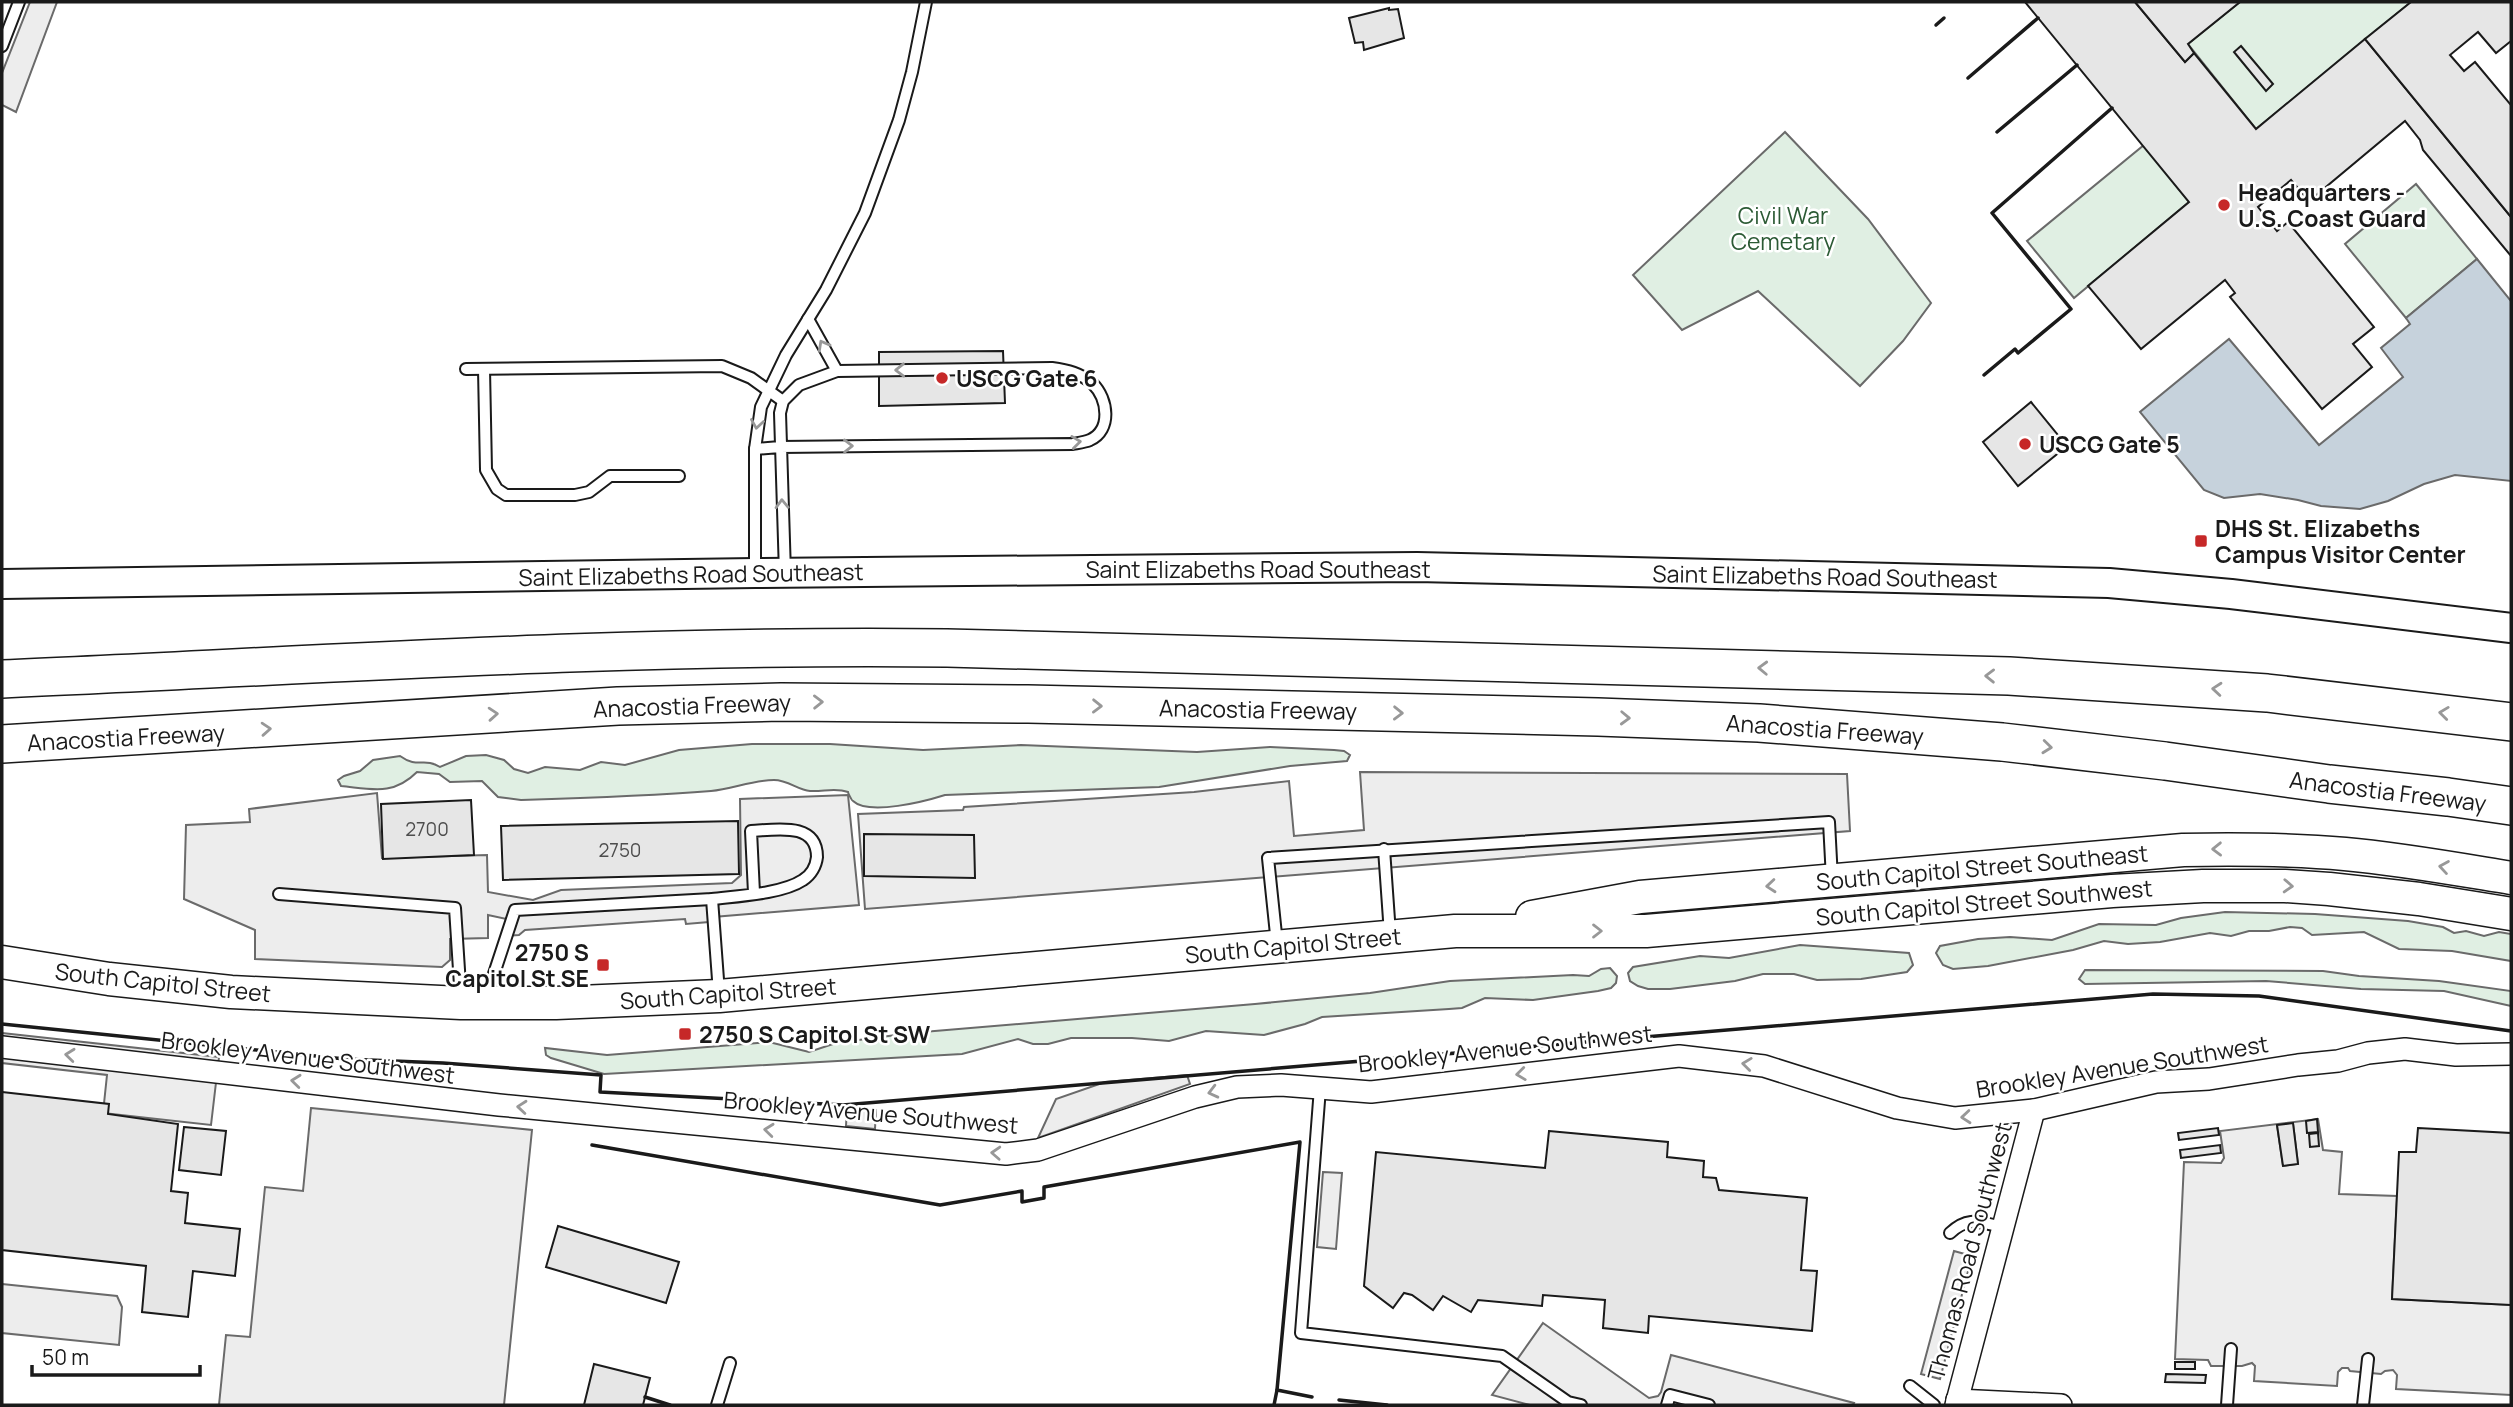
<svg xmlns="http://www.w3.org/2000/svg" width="2513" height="1407" viewBox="0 0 2513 1407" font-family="Manrope,sans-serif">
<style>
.green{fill:#e0efe3;stroke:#6a6a6a;stroke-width:2}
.parking{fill:#ededed;stroke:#6a6a6a;stroke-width:2;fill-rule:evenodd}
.water{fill:#c6d2dc;stroke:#6a6a6a;stroke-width:2}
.building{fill:#e6e6e6;stroke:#1a1a1a;stroke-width:2}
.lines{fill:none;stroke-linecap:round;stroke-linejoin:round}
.service-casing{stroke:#1a1a1a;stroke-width:14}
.minor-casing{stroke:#1a1a1a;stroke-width:24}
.secondary-casing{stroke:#1a1a1a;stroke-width:32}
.primary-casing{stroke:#1a1a1a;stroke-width:35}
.motorway-casing{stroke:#1a1a1a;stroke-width:40}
.service{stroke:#fff;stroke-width:10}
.minor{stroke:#fff;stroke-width:21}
.secondary{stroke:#fff;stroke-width:28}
.primary{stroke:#fff;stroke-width:32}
.motorway{stroke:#fff;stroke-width:37}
.wall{stroke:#1a1a1a;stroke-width:3.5}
.oneway{stroke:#989898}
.poi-dot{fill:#c62828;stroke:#fff;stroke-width:2.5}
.labels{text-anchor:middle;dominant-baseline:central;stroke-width:5;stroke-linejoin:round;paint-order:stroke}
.number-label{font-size:19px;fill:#4d4d4d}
.poi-label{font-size:23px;font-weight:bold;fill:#1a1a1a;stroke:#fff;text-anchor:start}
.park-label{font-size:23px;fill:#2b5a34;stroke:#fff}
.street-label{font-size:23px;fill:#1a1a1a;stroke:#fff}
</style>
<rect width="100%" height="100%" fill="#fff"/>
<g class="green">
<polygon points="2240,2 2411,2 2256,129 2188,44"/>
<polygon points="1785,132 1868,219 1931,303 1903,341 1860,386 1758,291 1682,330 1633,275"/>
<polygon points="2144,145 2189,202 2074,298 2027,241"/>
<polygon points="2416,184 2477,259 2406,318 2345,244"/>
<path d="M752 744H830L923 750 1021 745 1197 752 1270 747 1334 750 1344 751 1350 755 1347 761 1290 766 1159 787 945 795C926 801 869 816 853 801 852 801 848 793 848 792 835 787 823 792 810 791 798 790 788 780 774 780 753 780 732 789 711 791 648 796 585 798 521 800L498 797 482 781 450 782 439 774 417 772C393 796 372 789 341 786L338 780 344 776 360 771 373 760 400 756C418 769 424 757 440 767L466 756 486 755 504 760 514 769 528 773 545 767 580 770 601 762 625 765 679 750Z"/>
<polygon points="2225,912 2315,914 2408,921 2443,927 2454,933 2466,931 2484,936 2499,932 2511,934 2511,961 2452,951 2399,949 2364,932 2312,935 2302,928 2290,927 2269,931 2249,931 2231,936 2210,933 2160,942 2128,944 2104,941 2073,950 1988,966 1953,969 1943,965 1936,953 1940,946 1978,939 2010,937 2052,940 2099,924 2156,925 2181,918"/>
<polygon points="1800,945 1909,953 1913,965 1907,972 1861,979 1817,980 1794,974 1763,974 1735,981 1670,989 1648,989 1638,986 1630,981 1628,973 1633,967 1700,956 1729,958"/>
<polygon points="1610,968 1617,976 1616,983 1611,988 1598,991 1533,1000 1485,998 1462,1008 1449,1009 1322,1017 1305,1024 1264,1035 1206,1031 1169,1041 1132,1038 1071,1038 1048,1044 1033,1044 1018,1039 962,1054 604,1074 551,1058 546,1055 545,1048 607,1055 769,1042 809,1052 836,1043 911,1033 1255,1004 1370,993 1450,981 1573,975 1589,976 1601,969"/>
<polygon points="2085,970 2323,971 2359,976 2439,981 2511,991 2511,1006 2444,991 2361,989 2266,981 2085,984 2079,979"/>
</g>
<g class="parking">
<polygon points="30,2 57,2 16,112 2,105 2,73"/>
<polygon points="1360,772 1847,774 1850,831 865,909 858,814 963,810 964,807 1194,792 1289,781 1294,836 1364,830"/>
<polygon points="377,793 382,858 487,855 488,892 533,900 561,890 732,883 741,875 740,799 848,795 859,905 713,917 709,922 686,924 685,919 525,930 519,935 502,936 511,920 488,915 488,938 450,939 450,960 442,967 255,959 255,930 184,899 186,825 250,822 249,809"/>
<polygon points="2,1033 219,1057 211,1125 103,1113 107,1075 2,1063"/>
<polygon points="1187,1075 1190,1084 1038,1138 1056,1099 1105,1082"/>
<polygon points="847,1107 876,1110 875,1129 846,1126"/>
<polygon points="311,1108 532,1130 504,1405 219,1405 226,1335 250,1337 265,1187 303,1191"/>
<path d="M2318 1119 2323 1150 2342 1152 2339 1194 2397 1196 2392 1299 2511 1305V1301V1395L2396 1389 2397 1375 2393 1370 2385 1371 2381 1374 2350 1371 2348 1368H2342L2338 1372 2337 1386 2254 1381 2255 1366 2252 1363 2242 1366H2211L2208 1360 2175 1359 2184 1162 2221 1163 2224 1158 2220 1131ZM2293 1123 2298 1164 2283 1166 2277 1125Z"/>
<polygon points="1323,1172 1342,1173 1336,1249 1317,1247"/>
<polygon points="1954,1251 1972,1256 1940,1379 1921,1374"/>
<polygon points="2,1284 117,1296 122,1307 119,1345 2,1333"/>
<polygon points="1543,1323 1649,1398 1658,1396 1661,1392 1671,1355 1854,1403 1853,1405 1530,1405 1492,1395"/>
</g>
<polygon class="water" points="2477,259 2511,301 2511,481 2455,475 2424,484 2388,501 2360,509 2321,506 2298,500 2260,494 2224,498 2204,490 2140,412 2229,339 2319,445 2403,377 2381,348 2410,324 2406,318"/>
<g class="building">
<polygon points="2025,2 2135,2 2185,62 2194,53 2256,129 2365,39 2511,217 2511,256 2423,150 2420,140 2405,121 2309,201 2291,180 2258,207 2277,231 2288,222 2374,327 2353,344 2372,367 2322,409 2230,297 2235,293 2225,280 2141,349 2088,286 2189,202"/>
<polygon points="2135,2 2240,2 2188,44 2194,53 2185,62"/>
<polygon points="2411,2 2511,2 2511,41 2496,53 2478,32 2450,55 2464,71 2475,62 2511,105 2511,217 2365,39"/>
<polygon points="1389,8 1389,10 1398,9 1404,38 1364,50 1363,42 1355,43 1349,18"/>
<polygon points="2241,46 2273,84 2266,91 2234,52"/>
<polygon points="1003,351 1005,403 879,406 879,352"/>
<polygon points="2031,402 2067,446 2018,486 1983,442"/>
<polygon points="471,800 474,855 383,859 381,804"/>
<polygon points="738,821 739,874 503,880 501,826"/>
<polygon points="864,834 974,835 975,878 864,876"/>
<polygon points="2,1092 109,1104 108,1114 178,1124 171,1191 188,1193 185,1223 240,1229 235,1276 193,1271 188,1317 142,1312 146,1266 2,1250"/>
<polygon points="2317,1119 2318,1132 2307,1133 2306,1121"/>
<polygon points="2293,1123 2298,1164 2283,1166 2277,1125"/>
<polygon points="184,1127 226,1131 221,1175 179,1170"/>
<polygon points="2218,1128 2219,1135 2179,1140 2178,1133"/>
<polygon points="2418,1128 2511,1133 2511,1305 2392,1299 2399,1152 2416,1152"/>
<polygon points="1549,1131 1668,1142 1667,1157 1704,1161 1703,1177 1716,1178 1719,1190 1807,1198 1801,1270 1817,1271 1812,1331 1649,1316 1648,1333 1603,1328 1605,1300 1543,1295 1542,1306 1478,1300 1471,1312 1443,1296 1433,1310 1412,1295 1404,1293 1393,1308 1364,1286 1376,1152 1545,1168"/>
<polygon points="2318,1133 2319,1146 2310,1147 2309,1134"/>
<polygon points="2220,1145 2221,1153 2181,1158 2180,1150"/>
<polygon points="558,1226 679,1262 666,1303 546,1267"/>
<rect x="2175" y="1362" width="20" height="7"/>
<polygon points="594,1364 650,1378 643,1405 584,1405"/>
<polygon points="2166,1374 2206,1375 2205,1383 2165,1382"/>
</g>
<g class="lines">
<g class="service-casing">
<g id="service">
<polyline points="2,46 19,2"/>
<polyline points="808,319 837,371"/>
<polyline points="466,369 722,366 751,378 783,401"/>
<polyline points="484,369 486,470 497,489 506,495 575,495 589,492 610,476 679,476"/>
<path d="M755 449 780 447 1073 444C1078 443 1085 442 1090 440 1112 430 1108 399 1093 384 1081 373 1067 370 1052 368L837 371 799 385 783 401 780 413 785 573"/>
<polyline points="755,573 755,449 761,407 786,355 826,290 865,213 899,120 912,72 926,2"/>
<polyline points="1384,849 1390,934"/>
<polyline points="279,894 455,908 461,1001"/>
<polyline points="712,899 719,993"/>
<polyline points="1277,944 1268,858 1829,822 1832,879"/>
<path d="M485 1001 515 910 712 899C737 896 782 894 803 880 811 875 816 866 817 857 817 821 775 830 751 831L754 893"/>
<polyline points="1320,1088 1301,1333 1502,1356 1568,1402 1581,1405"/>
<path d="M1950 1233C1968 1216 1979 1222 2002 1227"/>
<polyline points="1910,1386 1934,1405"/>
<polyline points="717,1405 730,1363"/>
<polyline points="1667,1405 1670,1395 1709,1405"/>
<polyline points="2227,1405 2231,1349"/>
<polyline points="2363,1405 2368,1359"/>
</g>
</g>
<g class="minor-casing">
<g id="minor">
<polyline points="2,1047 499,1105 1006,1154 1038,1150 1195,1097 1237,1087 1281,1085 1371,1092 1679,1056 1764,1066 1897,1108 1955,1118 2034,1110 2156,1082 2209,1079 2298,1065 2338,1061 2368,1053 2405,1049 2456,1055 2511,1054"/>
<polyline points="1957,1400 2061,1405"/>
<polyline points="1956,1405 2034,1110"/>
</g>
</g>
<g class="secondary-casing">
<polyline id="secondary" points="2,584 755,573 1417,567 2109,583 2231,594 2511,628"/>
</g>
<g class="primary-casing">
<g id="primary">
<path d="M1532 917 1640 897 2183 850C2237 849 2291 849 2345 854 2401 859 2456 869 2511 878"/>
<polyline points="2,962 109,979 231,992 461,1003 556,1003 719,996 1455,931 1646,931 2112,891 2203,886 2285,886 2329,889 2419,899 2511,914"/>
</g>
</g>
<g class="motorway-casing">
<g id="motorway">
<path d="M2 679C317 665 631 644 947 648L2009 676 2267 693 2511 722"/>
<polyline points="2,744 618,706 781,702 1028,704 1598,717 1759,723 2002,742 2165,761 2329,784 2448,797 2511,806"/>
</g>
</g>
<use href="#service" class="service"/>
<use href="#minor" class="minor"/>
<use href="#secondary" class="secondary"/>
<use href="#primary" class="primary"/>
<use href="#motorway" class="motorway"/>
<g class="wall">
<polyline points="1936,25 1944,18"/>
<polyline points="1968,78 2038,18"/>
<polyline points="1997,132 2077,65"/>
<polyline points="1984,375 2015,349 2018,353 2071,309 1992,213 2112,108"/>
<polyline points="2,1024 345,1059 443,1063 601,1075 600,1092 843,1105 2153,994 2259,996 2511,1031"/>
<polyline points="592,1145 940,1205 1022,1191 1022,1202 1044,1198 1044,1187 1300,1142 1277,1390 1312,1397"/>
<polyline points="645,1397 670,1405"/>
<polyline points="1339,1400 1387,1405"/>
<polyline points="1274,1405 1277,1390"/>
</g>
</g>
<defs><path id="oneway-chevron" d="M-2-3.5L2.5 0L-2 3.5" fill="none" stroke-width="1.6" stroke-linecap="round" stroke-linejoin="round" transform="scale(1.75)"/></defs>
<g class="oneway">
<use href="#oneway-chevron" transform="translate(823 345) rotate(-119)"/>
<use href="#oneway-chevron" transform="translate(900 370) rotate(179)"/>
<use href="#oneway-chevron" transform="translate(757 424) rotate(99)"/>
<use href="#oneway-chevron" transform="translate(1076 442) rotate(-7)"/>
<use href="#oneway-chevron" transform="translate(848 446) rotate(-1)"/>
<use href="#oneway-chevron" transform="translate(782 504) rotate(-92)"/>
<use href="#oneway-chevron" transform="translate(1763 668) rotate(-178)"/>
<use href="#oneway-chevron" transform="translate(1990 676) rotate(-179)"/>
<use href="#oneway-chevron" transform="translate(2217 689) rotate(-175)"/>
<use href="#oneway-chevron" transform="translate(818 702) rotate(-1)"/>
<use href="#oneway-chevron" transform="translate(1097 706) rotate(1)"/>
<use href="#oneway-chevron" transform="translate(1398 713) rotate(1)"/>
<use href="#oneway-chevron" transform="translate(2444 713) rotate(-173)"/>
<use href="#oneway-chevron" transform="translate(493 714) rotate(-4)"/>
<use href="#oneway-chevron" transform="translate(1625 718) rotate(2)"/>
<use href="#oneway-chevron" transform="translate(266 729) rotate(-4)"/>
<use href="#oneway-chevron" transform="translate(2047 747) rotate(6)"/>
<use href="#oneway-chevron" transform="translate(2217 849) rotate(179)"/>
<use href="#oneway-chevron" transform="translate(2444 867) rotate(-171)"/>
<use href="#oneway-chevron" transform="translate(1771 886) rotate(175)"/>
<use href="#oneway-chevron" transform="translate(2288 886) rotate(3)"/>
<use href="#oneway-chevron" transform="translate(1597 931)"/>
<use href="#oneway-chevron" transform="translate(70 1055) rotate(-174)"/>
<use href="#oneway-chevron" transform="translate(1747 1064) rotate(-173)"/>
<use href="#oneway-chevron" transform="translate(1521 1074) rotate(173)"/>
<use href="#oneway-chevron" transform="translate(296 1081) rotate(-174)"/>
<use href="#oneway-chevron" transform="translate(1213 1092) rotate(166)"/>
<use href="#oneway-chevron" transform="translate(522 1107) rotate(-175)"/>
<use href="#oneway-chevron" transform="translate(1966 1117) rotate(175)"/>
<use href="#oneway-chevron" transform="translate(769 1130) rotate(-174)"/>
<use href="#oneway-chevron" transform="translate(996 1153) rotate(-177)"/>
</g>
<g class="poi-dot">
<circle cx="2224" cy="205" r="7"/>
<circle cx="942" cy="378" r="7"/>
<circle cx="2025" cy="444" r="7"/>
<rect x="2194" y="534" width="14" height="14" rx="3.5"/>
<rect x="596" y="958" width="14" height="14" rx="3.5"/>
<rect x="678" y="1027" width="14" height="14" rx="3.5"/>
</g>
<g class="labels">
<g class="number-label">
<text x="427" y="829">2700</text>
<text x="620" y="850">2750</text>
</g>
<g class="poi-label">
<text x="2238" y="192">Headquarters -<tspan x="2238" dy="26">U.S. Coast Guard</tspan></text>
<text x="956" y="378">USCG Gate 6</text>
<text x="2039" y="444">USCG Gate 5</text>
<text x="2215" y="528">DHS St. Elizabeths<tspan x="2215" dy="26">Campus Visitor Center</tspan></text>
<text x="589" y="952" text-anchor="end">2750 S<tspan x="589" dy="26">Capitol St SE</tspan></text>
<text x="699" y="1034">2750 S Capitol St SW</text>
</g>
<g class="park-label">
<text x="1783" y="215">Civil War<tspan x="1783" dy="26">Cemetary</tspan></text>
</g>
<g class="street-label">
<text x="1258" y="569">Saint Elizabeths Road Southeast</text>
<text transform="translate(691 574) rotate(-1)">Saint Elizabeths Road Southeast</text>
<text transform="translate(1825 576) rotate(1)">Saint Elizabeths Road Southeast</text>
<text transform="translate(692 705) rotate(-2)">Anacostia Freeway</text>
<text transform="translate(1258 709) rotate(1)">Anacostia Freeway</text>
<text transform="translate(1825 729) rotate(4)">Anacostia Freeway</text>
<text transform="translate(126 737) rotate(-3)">Anacostia Freeway</text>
<text transform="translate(2388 791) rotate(7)">Anacostia Freeway</text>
<text transform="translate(1982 867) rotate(-5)">South Capitol Street Southeast</text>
<text transform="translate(1984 902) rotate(-5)">South Capitol Street Southwest</text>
<text transform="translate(1293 945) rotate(-5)">South Capitol Street</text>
<text transform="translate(163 982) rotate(6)">South Capitol Street</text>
<text transform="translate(728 993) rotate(-4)">South Capitol Street</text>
<text transform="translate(1505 1048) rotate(-6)">Brookley Avenue Southwest</text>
<text transform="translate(308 1057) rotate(7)">Brookley Avenue Southwest</text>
<text transform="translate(2122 1066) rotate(-9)">Brookley Avenue Southwest</text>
<text transform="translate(871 1112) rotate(5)">Brookley Avenue Southwest</text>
<text transform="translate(1969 1251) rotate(-75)">Thomas Road Southwest</text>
</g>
</g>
<rect width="2513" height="1407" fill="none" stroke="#1a1a1a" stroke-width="7"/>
<path d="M32 1365v10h168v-10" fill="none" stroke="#1a1a1a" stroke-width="3.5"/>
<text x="42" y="1365" font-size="21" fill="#1a1a1a" stroke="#ffffff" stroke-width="5" paint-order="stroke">50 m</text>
</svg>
